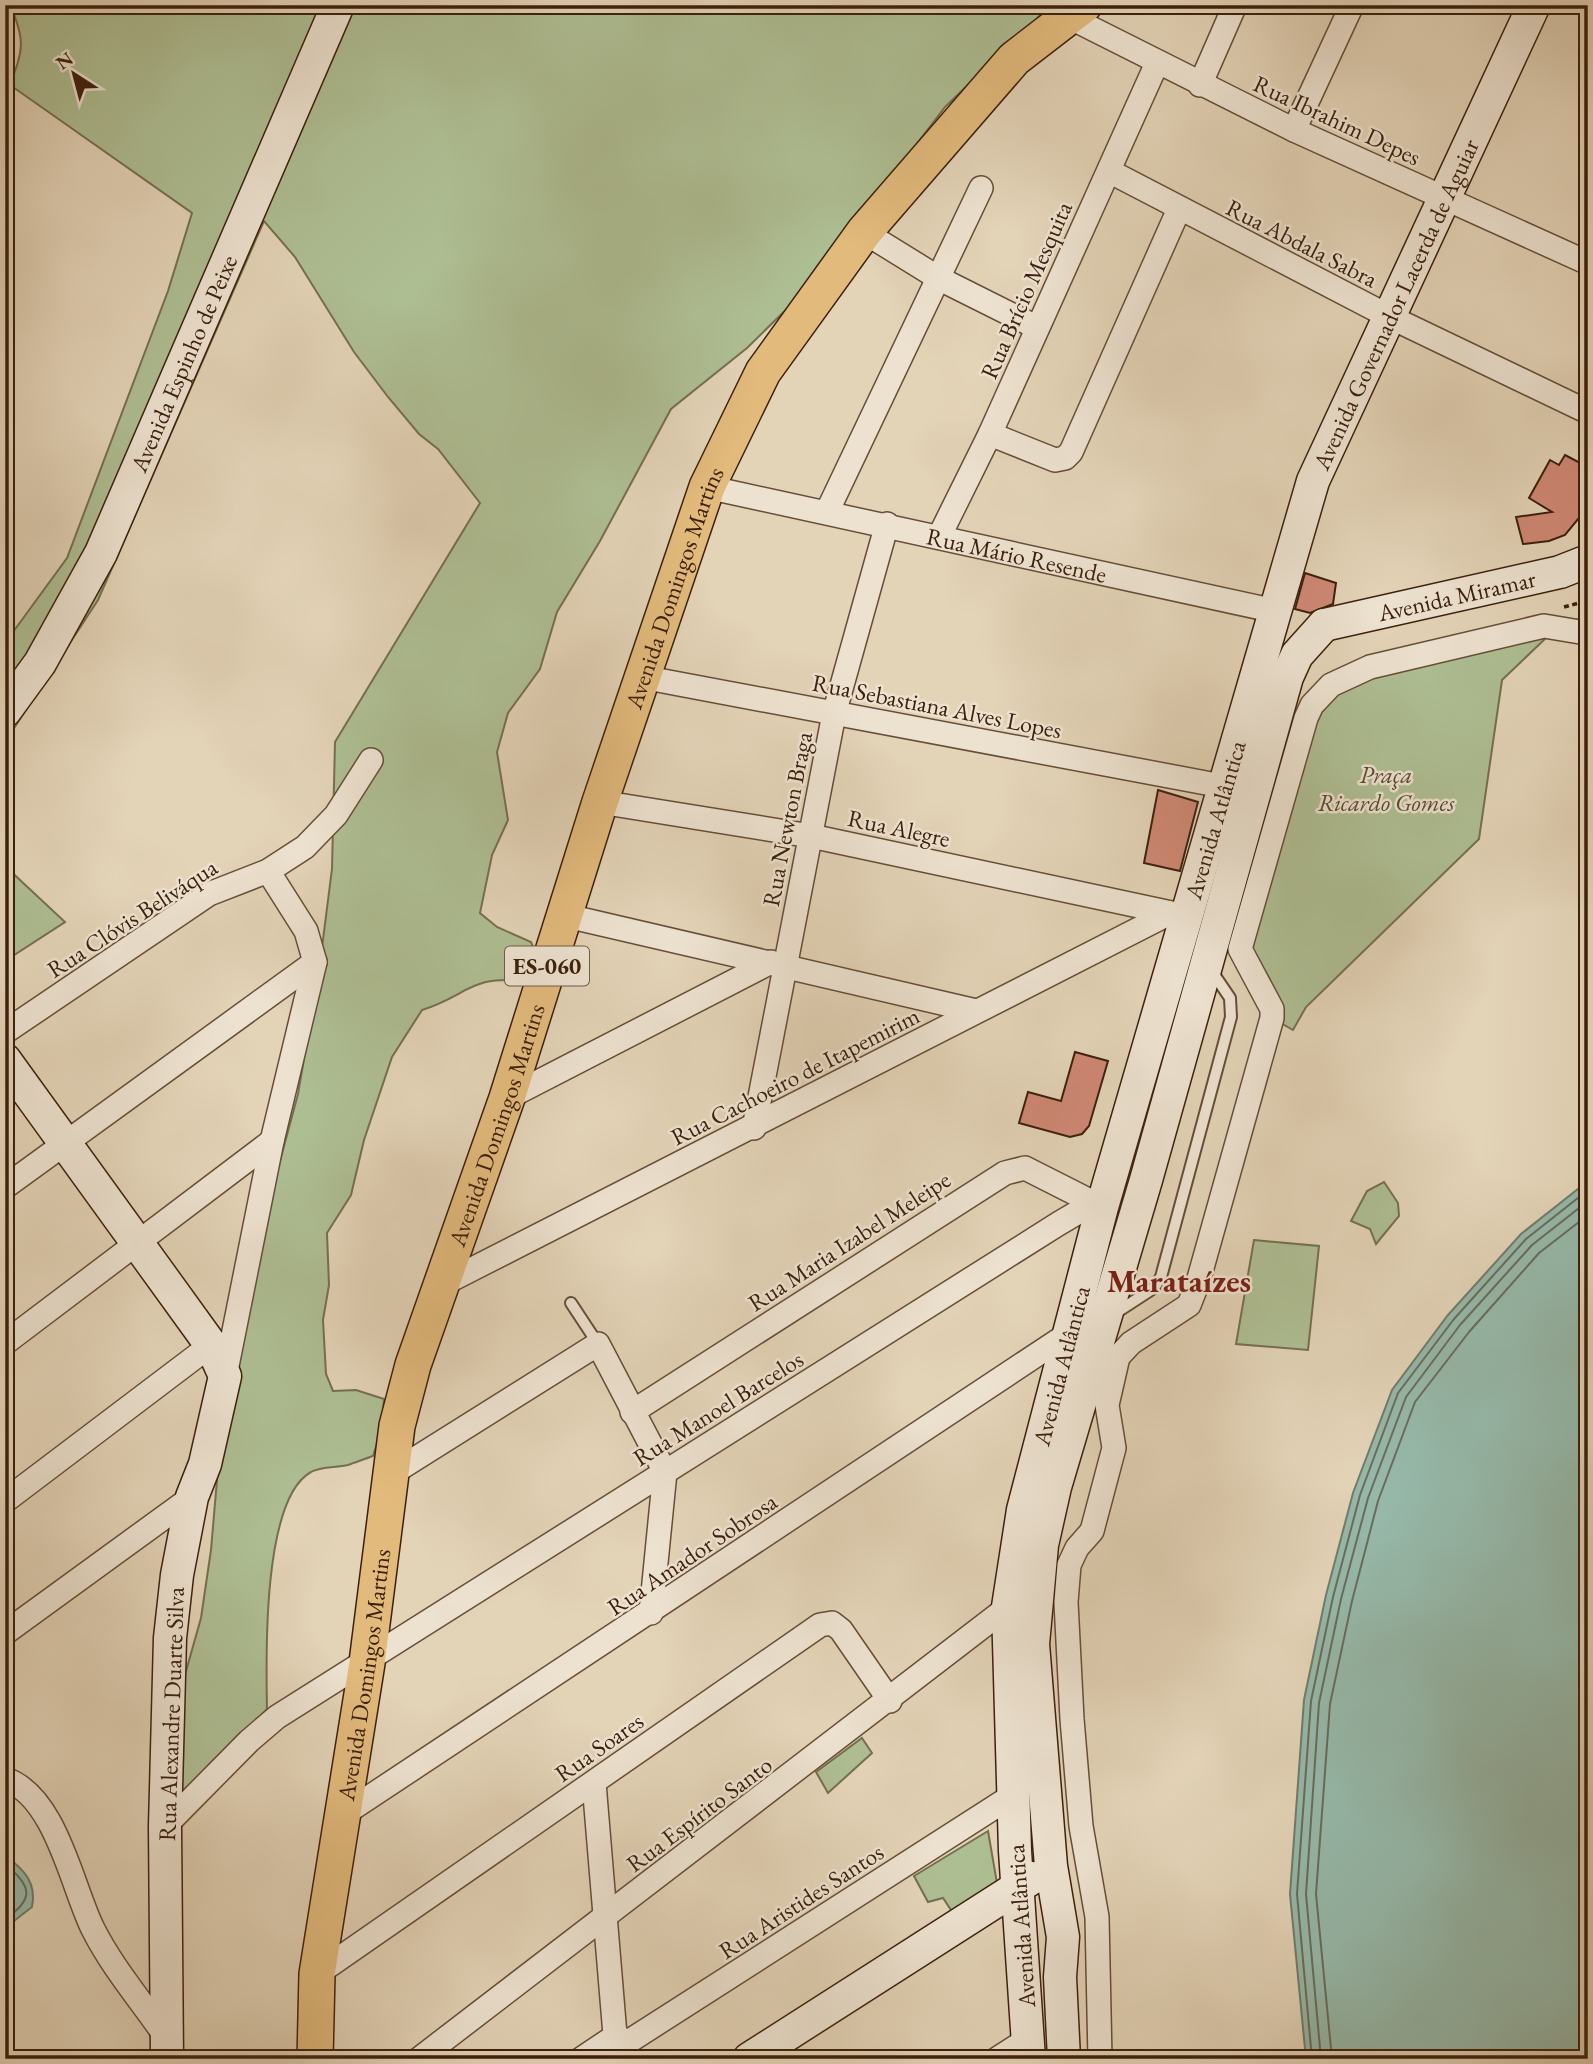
<svg xmlns="http://www.w3.org/2000/svg" width="1593" height="2064" viewBox="0 0 1593 2064" font-family="'EB Garamond',serif">
<style>
.green{fill:#aebe93;stroke:#756f50;stroke-width:2}
.water{fill:#96b9aa;stroke:#727c6b;stroke-width:2}
.lines{fill:none;stroke-linecap:round;stroke-linejoin:round}
.shore{stroke:#696c5c;stroke-width:2}
.building{fill:#cf8875;stroke:#3c200d;stroke-width:2}
.lane-casing{stroke:#664d38;stroke-width:14}
.street-casing{stroke:#664d38;stroke-width:26}
.secondary-casing{stroke:#3c200d;stroke-width:35}
.primary-casing{stroke:#3c200d;stroke-width:38}
.path{stroke:#3c200d;stroke-width:3.5;stroke-dasharray:5 3.5;stroke-linecap:butt}
.lane{stroke:#ede2d0;stroke-width:10}
.street{stroke:#ede2d0;stroke-width:23}
.secondary{stroke:#ede2d0;stroke-width:32}
.primary{stroke:#e2ba7c;stroke-width:35}
.labels{text-anchor:middle;dominant-baseline:central;stroke-width:5;stroke-linejoin:round;paint-order:stroke}
.shield{fill:#ede2d0;stroke:#715a48;stroke-width:2}
.shield-label{font-size:23px;font-weight:bold;fill:#3c200d}
.street-label{font-size:24px;fill:#3c200d;stroke:#ede2d0}
.park-label{font-size:24px;font-style:italic;fill:#58482e;stroke:#ede2d0}
.district-label{font-size:32px;font-weight:bold;fill:#7a1f14;stroke:#ede2d0}
</style>
<rect width="100%" height="100%" fill="#e3d3b7"/>
<filter id="stains"><feTurbulence type="fractalNoise" baseFrequency=".00286" numOctaves="4"/><feColorMatrix values="0 0 0 0 .2 0 0 0 0 .09 0 0 0 0 .02 0 0 0 .5 -.17"/></filter>
<radialGradient id="worn" r=".72"><stop offset=".6" stop-color="#630" stop-opacity="0"/><stop offset="1" stop-color="#630" stop-opacity=".3"/></radialGradient>
<g class="green">
<path d="M10 5H1051L945 107 804 292 747 348 671 409 600 541 557 612 540 669 508 713 497 752 508 820 492 855 480 913 497 927 531 942 539 961 526 981C469 975 469 995 422 1010L392 1057 364 1140 351 1195 327 1233 329 1285 323 1320 326 1374 333 1391 356 1390 384 1399 381 1431 373 1456C365 1459 356 1462 348 1465 337 1468 321 1466 311 1472 262 1499 266 1659 267 1709L196 1785 179 1794V1696L201 1618 211 1550 221 1433 269 1202 298 1094 319 971 332 869 335 742 480 503 438 449 419 434 388 397 354 352 295 257 264 221 98 600 5 742V643L67 558 168 291 192 213 10 85C23 50 26 41 10 5Z"/>
<polygon points="1542,618 1546,638 1502,680 1479,839 1306,1007 1293,1030 1272,1018 1233,950 1313,690"/>
<polygon points="5,866 65,922 5,961"/>
<polygon points="1384,1182 1398,1203 1399,1216 1376,1244 1370,1229 1351,1221 1367,1191"/>
<polygon points="1254,1240 1319,1246 1308,1350 1236,1344"/>
<polygon points="862,1738 872,1753 828,1793 816,1772"/>
<polygon points="988,1831 997,1883 953,1913 943,1898 928,1902 914,1876"/>
</g>
<g class="water">
<polygon points="1588,1181 1588,2059 1306,2059 1290,1894 1304,1700 1326,1595 1353,1493 1392,1390 1448,1315 1521,1234"/>
<path d="M5 1855C24 1870 37 1882 32 1907L5 1928Z"/>
</g>
<g class="lines">
<g class="shore">
<path d="M5 1864C32 1886 35 1899 5 1919"/>
<polyline points="1312,2059 1297,1894 1311,1701 1333,1597 1360,1495 1398,1393 1454,1319 1526,1239 1588,1190"/>
<polyline points="1321,2059 1306,1894 1319,1703 1341,1599 1368,1498 1406,1397 1460,1325 1532,1245 1588,1201"/>
<polyline points="1332,2059 1316,1894 1330,1704 1352,1601 1378,1501 1415,1402 1469,1332 1539,1253 1588,1215"/>
</g>
</g>
<g class="building">
<polygon points="1565,455 1588,467 1588,507 1565,535 1549,541 1523,544 1516,517 1552,512 1529,498 1550,460 1559,465"/>
<polygon points="1305,573 1336,583 1333,604 1310,613 1295,609"/>
<polygon points="1158,790 1198,802 1180,871 1144,863"/>
<polygon points="1075,1052 1108,1061 1089,1126 1082,1134 1070,1137 1019,1123 1028,1092 1061,1101"/>
</g>
<g class="lines">
<g class="lane-casing">
<g id="lane">
<polyline points="571,1303 598,1344"/>
<polyline points="1114,1314 1154,1288 1161,1277 1231,1017 1230,998 1211,970"/>
</g>
</g>
<g class="street-casing">
<g id="street">
<polyline points="1069,17 1294,130 1588,263"/>
<polyline points="1200,85 1235,5"/>
<polyline points="1294,130 1352,5"/>
<polyline points="1109,171 1390,317 1588,412"/>
<polyline points="864,232 940,279 1036,327"/>
<polyline points="990,434 1055,460 1065,458 1071,452 1179,209"/>
<path id="s1" d="M707 487 1275 611"/>
<polyline points="827,512 981,188"/>
<polyline points="939,537 990,434 1157,63"/>
<polyline points="642,677 1222,786"/>
<polyline points="600,802 811,836 1176,914"/>
<polyline points="563,915 976,1011"/>
<polyline points="5,1032 209,894 268,871 305,847 336,815 371,760"/>
<polyline points="507,1098 771,962"/>
<polyline points="754,1128 834,714 887,524"/>
<polyline points="5,1187 315,962"/>
<polyline points="443,1284 1170,913"/>
<polyline points="5,1343 272,1141"/>
<polyline points="225,1376 272,1141 315,962 306,931 268,871"/>
<polyline points="632,1412 1005,1173 1025,1168 1102,1207"/>
<polyline points="391,1474 598,1344 665,1472 651,1613"/>
<polyline points="5,1501 211,1345"/>
<polyline points="5,1633 192,1497"/>
<path d="M5 1779C56 1796 72 1887 93 1929 112 1967 142 2002 166 2037"/>
<polyline points="594,1783 617,2059"/>
<polyline points="341,1816 1071,1332"/>
<polyline points="165,1826 249,1741 277,1717 1058,1224 1080,1211 1102,1207"/>
<polyline points="317,1974 820,1625 832,1623 841,1630 890,1701"/>
<polyline points="617,2049 1012,1796"/>
<polyline points="419,2059 1008,1607"/>
<polyline points="581,2059 617,2035"/>
<polyline points="997,2059 1028,2039"/>
<polyline points="1100,2059 1097,1917 1081,1826 1072,1719 1066,1602 1069,1565 1077,1548 1092,1531 1114,1448 1107,1405 1118,1357 1131,1343 1189,1305 1198,1282 1272,1018 1272,1009 1240,949 1306,718 1312,705 1331,685 1370,667 1544,626 1580,632 1588,628"/>
</g>
</g>
<g class="secondary-casing">
<g id="secondary">
<path id="s2" d="M1324 625 1560 572 1588 561"/>
<path id="s3" d="M5 711 40 663 101 553 338 5"/>
<polyline points="5,1060 211,1345 225,1376 205,1464 192,1497 177,1575 170,1638 165,1826 167,2059"/>
<polyline points="749,2059 1032,1878"/>
<path id="s4" d="M1029 2059 1015 1851 1008 1607 1023 1510 1102 1207 1313 481 1534 5"/>
<polyline points="1064,2059 1060,1977 1063,1937 1051,1866 1033,1644 1042,1545 1055,1487 1146,1180 1287,677 1297,655 1324,625"/>
</g>
</g>
<g class="primary-casing">
<g id="primary">
<path id="s5" d="M315 2059 317 1974 367 1663 397 1426 413 1365 507 1098 600 802 707 487 763 372 864 232 1014 59 1084 5"/>
</g>
</g>
<polyline class="path" points="1564,607 1583,602 1588,605"/>
<use href="#lane" class="lane"/>
<use href="#street" class="street"/>
<use href="#secondary" class="secondary"/>
<use href="#primary" class="primary"/>
</g>
<g class="labels">
<rect class="shield" x="505" y="946.5" width="84" height="39" rx="5"/>
<g class="shield-label">
<text x="547" y="966">ES-060</text>
</g>
<g class="street-label">
<text transform="translate(1337 120) rotate(25)">Rua Ibrahim Depes</text>
<text transform="translate(1302 243) rotate(27)">Rua Abdala Sabra</text>
<text transform="translate(1026 290) rotate(-66)">Rua Brício Mesquita</text>
<text stroke="none"><textPath href="#s4" startOffset="1815">Avenida Governador Lacerda de Aguiar</textPath></text>
<text stroke="none"><textPath href="#s3" startOffset="392">Avenida Espinho de Peixe</textPath></text>
<text stroke="none"><textPath href="#s1" startOffset="317">Rua Mário Resende</textPath></text>
<text stroke="none"><textPath href="#s5" startOffset="1522">Avenida Domingos Martins</textPath></text>
<text stroke="none"><textPath href="#s2" startOffset="136">Avenida Miramar</textPath></text>
<text transform="translate(937 706) rotate(11)">Rua Sebastiana Alves Lopes</text>
<text transform="translate(787 819) rotate(-79)">Rua Newton Braga</text>
<text stroke="none"><textPath href="#s4" startOffset="1267">Avenida Atlântica</textPath></text>
<text transform="translate(899 828) rotate(12)">Rua Alegre</text>
<text transform="translate(132 918) rotate(-33)">Rua Clóvis Beliváqua</text>
<text transform="translate(795 1076) rotate(-27)">Rua Cachoeiro de Itapemirim</text>
<text stroke="none"><textPath href="#s5" startOffset="956">Avenida Domingos Martins</textPath></text>
<text transform="translate(849 1241) rotate(-33)">Rua Maria Izabel Meleipe</text>
<text stroke="none"><textPath href="#s4" startOffset="700">Avenida Atlântica</textPath></text>
<text transform="translate(718 1408) rotate(-32)">Rua Manoel Barcelos</text>
<text transform="translate(692 1554) rotate(-34)">Rua Amador Sobrosa</text>
<text stroke="none"><textPath href="#s5" startOffset="388">Avenida Domingos Martins</textPath></text>
<text transform="translate(171 1714) rotate(-88)">Rua Alexandre Duarte Silva</text>
<text transform="translate(599 1747) rotate(-35)">Rua Soares</text>
<text transform="translate(699 1814) rotate(-37)">Rua Espírito Santo</text>
<text transform="translate(801 1901) rotate(-33)">Rua Aristides Santos</text>
<text transform="translate(1021 1926) rotate(-94)">Avenida Atlântica</text>
</g>
<g class="park-label">
<text x="1386" y="774">Praça<tspan x="1386" dy="28">Ricardo Gomes</tspan></text>
</g>
<g class="district-label">
<text x="1179" y="1281">Marataízes</text>
</g>
</g>
<rect width="1593" height="2064" fill="none" stroke="#e3d3b7" stroke-width="28"/>
<rect x="7" y="7" width="1579" height="2050" fill="none" stroke="#3c200d" stroke-width="3.5"/>
<rect x="14" y="14" width="1565" height="2036" fill="none" stroke="#3c200d" stroke-width="2"/>
<g transform="translate(74 74) rotate(324)" stroke="#ede2d0" stroke-width="5" paint-order="stroke">
<path d="M0-5L12 26L0 18L-12 26Z" fill="#3c200d"/>
<text y="-10" font-size="19" font-weight="bold" text-anchor="middle" fill="#3c200d">N</text>
</g>
<rect width="100%" height="100%" filter="url(#stains)"/>
<rect width="100%" height="100%" fill="url(#worn)"/>
</svg>
